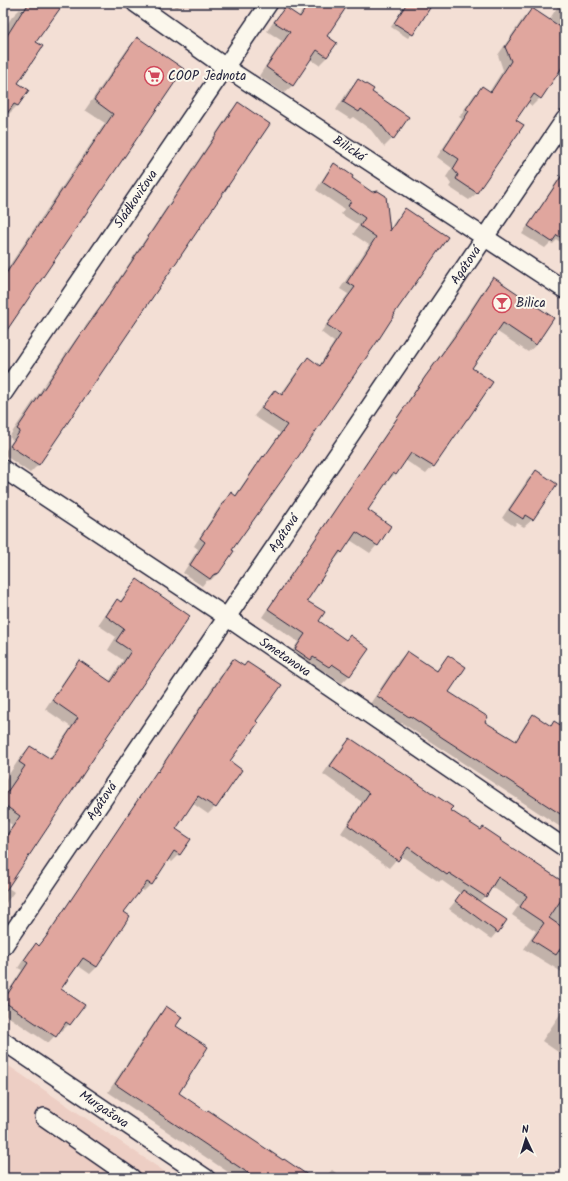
<svg xmlns="http://www.w3.org/2000/svg" width="568" height="1181" viewBox="0 0 568 1181" font-family="Kalam,sans-serif">
<style>
.built{fill:#edcec4}
.shadow{fill:#0003}
.building{fill:#e0a69e;stroke:#22223b}
.lines{fill:none;stroke-linecap:round;stroke-linejoin:round}
.street-casing{stroke:#22223b;stroke-width:20}
.street{stroke:#fbf7ec;stroke-width:17}
.labels{text-anchor:middle;dominant-baseline:central;stroke-width:4;stroke-linejoin:round;paint-order:stroke}
.poi-label{font-size:13px;fill:#22223b;stroke:#fbf7ec;text-anchor:start}
.street-label{font-size:13px;fill:#22223b;stroke:#fbf7ec}
</style>
<rect width="100%" height="100%" fill="#f3dfd5"/>
<filter id="ink" filterUnits="userSpaceOnUse"><feTurbulence type="fractalNoise" baseFrequency=".025" numOctaves="2"/><feDisplacementMap in="SourceGraphic" scale="8" xChannelSelector="R" yChannelSelector="G"/><feConvolveMatrix kernelMatrix="1 2 1 2 8 2 1 2 1" color-interpolation-filters="sRGB"/></filter>
<g filter="url(#ink)">
<polygon class="built" points="3,1062 174,1178 3,1178"/>
<g class="shadow">
<polygon points="28,3 63,3 35,43 17,84 27,91 17,106 9,114 7,112 3,117 3,30 12,17 20,9 23,11"/>
<polygon points="170,3 182,3 177,8"/>
<polygon points="308,3 348,3 325,37 335,44 327,57 319,65 310,59 293,85 284,93 259,76 282,41 267,31 277,17 285,9 298,17"/>
<polygon points="415,3 432,3 412,34 408,38 391,27 402,10 406,6"/>
<polygon points="560,3 565,3 565,62 540,98 532,106 527,102 515,120 477,193 469,200 449,187 451,184 446,177 452,168 437,157 462,119 459,117 474,95 482,87 489,92 503,70 498,55 524,17 532,9 549,20"/>
<polygon points="137,39 183,69 3,335 3,275 105,123 85,110 128,48"/>
<polygon points="358,80 371,92 407,117 392,139 384,147 371,130 353,117 350,119 336,110 350,88"/>
<polygon points="238,104 269,125 38,465 30,473 3,454 13,440 9,437 75,340 102,304 230,112"/>
<polygon points="334,165 350,179 389,230 398,217 405,210 231,551 219,572 211,580 206,581 202,586 183,573 198,549 194,546 223,501 231,493 235,496 256,465 263,458 280,433 254,416 275,391 280,395 301,366 308,359 319,366 334,342 321,332 348,294 340,289 369,245 353,234 359,225 341,214 344,209 316,190 327,172"/>
<polygon points="565,169 565,244 557,240 553,244 550,243 545,248 522,234"/>
<polygon points="493,279 536,345 528,352 496,331 470,369 468,419 461,425 433,466 426,474 405,460 395,474 387,482 387,481 366,510 377,545 370,553 350,540 341,553 334,560 333,559 305,601 318,621 346,640 367,649 349,676 342,683 324,671 321,674 289,656 298,642 262,617 418,386 447,345 486,286"/>
<polygon points="536,471 533,519 524,527 517,523 514,526 502,518 528,479"/>
<polygon points="137,581 189,616 105,738 7,887 14,892 3,907 3,839 12,825 3,818 3,783 22,755 30,747 49,759 71,727 45,709 71,670 79,661 109,682 123,660 108,650 116,637 98,625 109,609 117,601 120,602 129,589"/>
<polygon points="407,652 436,671 448,657 448,692 483,722 515,741 526,723 534,716 550,727 554,723 557,724 565,716 565,830 402,723 400,724 370,704 399,660"/>
<polygon points="233,660 228,762 240,770 215,807 208,814 192,803 175,829 189,839 179,855 172,862 168,859 151,884 144,891 140,889 123,912 97,967 90,974 77,965 60,989 69,1024 62,1031 60,1030 48,1043 3,1013 3,999 22,970 18,968 29,951 36,944 39,946 40,945 151,780 155,775 226,667"/>
<polygon points="350,739 449,810 481,831 499,840 565,885 565,974 524,949 536,931 512,915 519,905 491,886 485,896 479,902 497,932 491,939 449,909 461,894 441,880 439,882 400,855 389,868 341,833 362,802 323,774 342,747"/>
<polygon points="166,1007 175,1026 177,1093 310,1178 237,1178 108,1092 159,1015"/>
<polygon points="565,1007 565,1050 561,1054 542,1041"/>
<polygon points="332,1170 343,1178 324,1178"/>
</g>
<g class="building">
<polygon points="29,3 64,3 36,42 43,46 18,83 29,90 18,106 14,104 3,119 3,42 23,10 24,11"/>
<polygon points="309,3 349,3 327,36 337,43 327,57 317,50 293,86 266,67 290,32 274,22 285,7 300,17"/>
<polygon points="407,3 433,3 413,35 394,23"/>
<polygon points="532,8 565,30 565,63 541,99 534,94 516,120 524,125 477,193 456,179 458,175 453,169 459,159 444,149 469,111 466,109 482,86 491,92 511,61 505,47"/>
<polygon points="137,37 184,69 3,336 3,278 113,114 94,100"/>
<polygon points="358,79 374,89 372,92 409,117 393,140 379,122 361,109 359,112 343,102"/>
<polygon points="238,102 270,124 39,465 10,446 20,431 17,429 83,330 84,331 110,294"/>
<polygon points="334,163 353,176 352,178 372,192 378,191 386,196 390,231 405,208 448,237 394,314 395,314 379,339 287,473 232,550 234,551 219,573 213,575 210,579 190,565 205,542 200,538 231,492 236,496 263,456 264,457 287,425 261,408 275,390 282,395 308,357 320,366 341,334 327,325 355,287 347,282 376,237 360,226 365,218 348,206 351,201 322,182"/>
<polygon points="565,171 565,240 557,235 552,242 528,226"/>
<polygon points="493,277 554,318 536,345 503,323 472,368 493,382 468,419 467,419 434,467 411,453 396,475 393,473 368,510 391,526 378,546 356,532 342,553 340,551 307,601 325,612 319,621 346,640 350,635 369,649 350,676 332,664 329,667 313,657 311,660 295,649 305,634 268,609 425,377 455,336"/>
<polygon points="536,470 557,484 533,520 525,515 523,519 509,510"/>
<polygon points="137,579 190,616 106,738 107,738 78,782 3,895 3,841 20,816 3,804 3,798 25,766 19,762 30,746 51,759 78,718 52,700 79,660 111,682 131,651 116,641 124,629 106,616 117,599 121,602"/>
<polygon points="407,651 437,671 448,655 466,667 449,692 488,717 485,722 516,741 533,714 551,726 554,721 565,728 565,817 443,738 410,716 409,717 377,696"/>
<polygon points="233,659 244,666 247,662 282,685 256,721 258,723 230,761 242,770 216,808 198,796 176,829 191,839 180,855 174,851 152,885 147,882 124,912 130,916 97,967 83,958 61,989 85,1005 70,1025 66,1022 56,1037 3,1001 28,963 24,960 36,943 39,946 46,937 157,771 158,772"/>
<polygon points="350,738 453,807 450,810 481,830 483,827 501,839 500,840 565,883 565,894 549,918 565,929 565,942 556,955 532,940 544,923 520,907 527,896 498,877 486,897 449,873 447,875 408,847 398,861 348,825 369,793 330,766"/>
<polygon points="463,890 507,920 498,933 455,901"/>
<polygon points="166,1006 182,1017 176,1026 208,1047 179,1093 207,1112 208,1110 283,1160 284,1159 312,1178 262,1178 257,1174 254,1177 115,1084"/>
</g>
<g class="lines">
<g class="street-casing">
<g id="street">
<path id="s1" d="M135 3 225 67 565 290"/>
<path id="s2" d="M3 394 269 3"/>
<path id="s3" d="M3 469 216 610 565 848"/>
<path id="s4" d="M3 947 565 119"/>
<path id="s5" d="M3 1041 206 1178"/>
<polyline points="44,1117 132,1178"/>
</g>
</g>
<use href="#street" class="street"/>
</g>
</g>
<defs>
<g id="supermarket-ring" transform="scale(1)"><circle r="9.5" fill="#fbf7ec" stroke="#d1495b" stroke-width="1.5"/><path d="M-6-5.5h2.5l.6 2H6L4.5 2H-2.5L-4.4-4H-6ZM-1.5 3.2a1.3 1.3 0 1 0 .1 0ZM3 3.2a1.3 1.3 0 1 0 .1 0Z" fill="#d1495b"/></g>
<g id="bar-ring" transform="scale(1)"><circle r="9.5" fill="#fbf7ec" stroke="#d1495b" stroke-width="1.5"/><path d="M-6-5H6L.8 .8V4.5H3.5V6h-7V4.5H-.8V.8Z" fill="#d1495b"/></g>
</defs>
<g fill-rule="evenodd">
<use href="#supermarket-ring" x="154" y="76"/>
<use href="#bar-ring" x="502" y="303"/>
</g>
<g class="labels">
<g class="poi-label">
<text x="168" y="76">COOP Jednota</text>
<text x="516" y="303">Bilica</text>
</g>
<g class="street-label">
<text stroke="none"><textPath href="#s1" startOffset="259">Bilická</textPath></text>
<text stroke="none"><textPath href="#s2" startOffset="236">Sládkovičova</textPath></text>
<text stroke="none"><textPath href="#s4" startOffset="824">Agátová</textPath></text>
<text stroke="none"><textPath href="#s4" startOffset="500">Agátová</textPath></text>
<text stroke="none"><textPath href="#s3" startOffset="339">Smetanova</textPath></text>
<text stroke="none"><textPath href="#s4" startOffset="176">Agátová</textPath></text>
<text stroke="none"><textPath href="#s5" startOffset="122">Murgašova</textPath></text>
</g>
</g>
<rect width="568" height="1181" fill="none" stroke="#fbf7ec" stroke-width="16"/>
<rect x="8" y="8" width="552" height="1165" fill="none" stroke="#22223b" stroke-width="1.5" filter="url(#ink)"/>
<g transform="translate(526 1139) rotate(356)" stroke="#fbf7ec" stroke-width="3" paint-order="stroke">
<path d="M0-3L7 15L0 10L-7 15Z" fill="#22223b"/>
<text y="-6" font-size="11" font-weight="bold" text-anchor="middle" fill="#22223b">N</text>
</g>
</svg>
